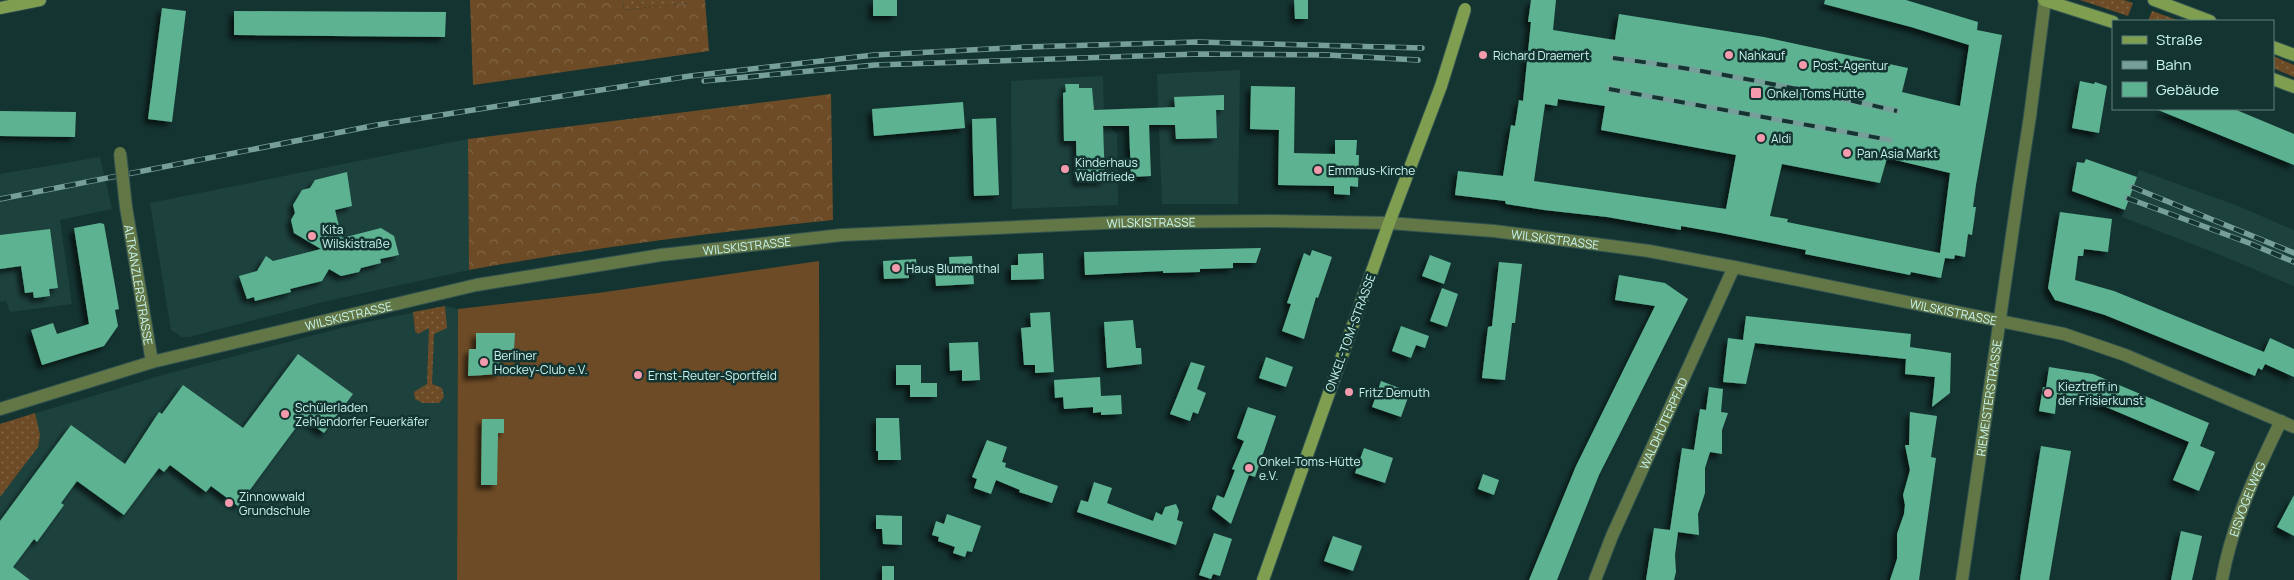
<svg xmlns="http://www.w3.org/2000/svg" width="2294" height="580" viewBox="0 0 2294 580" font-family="Manrope,sans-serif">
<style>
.built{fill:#1d423e}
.grass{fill:url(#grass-dots)}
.forest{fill:url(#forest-crowns)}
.pitch{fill:#6d4b26}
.building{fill:#5db292;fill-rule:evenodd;filter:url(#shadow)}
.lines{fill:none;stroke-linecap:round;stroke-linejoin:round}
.minor-casing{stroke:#315350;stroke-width:14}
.secondary-casing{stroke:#315350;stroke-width:14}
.minor{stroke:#627646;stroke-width:12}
.secondary{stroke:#809e50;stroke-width:12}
.rail-casing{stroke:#779f9a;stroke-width:5.5}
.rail{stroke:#143431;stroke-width:4;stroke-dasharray:11;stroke-linecap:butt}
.minor-bridge-casing{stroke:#315350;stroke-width:14;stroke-linecap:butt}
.secondary-bridge-casing{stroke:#315350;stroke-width:14;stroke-linecap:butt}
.minor-bridge{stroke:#627646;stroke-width:12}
.secondary-bridge{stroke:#809e50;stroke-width:12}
.poi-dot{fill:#f39aac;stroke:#143431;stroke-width:2}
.labels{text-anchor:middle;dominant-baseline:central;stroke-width:5;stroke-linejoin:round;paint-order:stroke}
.poi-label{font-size:12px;fill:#c8f6f0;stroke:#143431;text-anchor:start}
.street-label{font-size:12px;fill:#c8f6f0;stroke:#143431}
</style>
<defs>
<pattern id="grass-dots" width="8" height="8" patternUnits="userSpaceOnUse" patternTransform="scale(1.25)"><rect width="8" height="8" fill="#6d4b26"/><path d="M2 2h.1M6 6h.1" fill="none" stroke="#806646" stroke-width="1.8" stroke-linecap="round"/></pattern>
<pattern id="forest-crowns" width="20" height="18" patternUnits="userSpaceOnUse" patternTransform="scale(1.25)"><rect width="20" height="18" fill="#6d4b26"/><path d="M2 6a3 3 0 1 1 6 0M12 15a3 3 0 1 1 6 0" fill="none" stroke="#806646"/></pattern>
<filter id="shadow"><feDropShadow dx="-4.5" dy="4.5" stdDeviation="2.5" flood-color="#0009"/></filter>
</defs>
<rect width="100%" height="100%" fill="#143431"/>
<g class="built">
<polygon points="1240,70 1238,204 1162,204 1157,74"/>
<polygon points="1103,76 1104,121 1117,134 1118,205 1012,209 1011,81"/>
<polygon points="468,139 469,270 327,301 189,337 182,337 171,330 150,203"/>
<polygon points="100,157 112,209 60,220 72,304 10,312 6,301 0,302 0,174"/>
<polygon points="2139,170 2238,206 2294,230 2294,286 2213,252 2122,217"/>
<polygon points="445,306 458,309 457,580 0,580 0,424 166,374 349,326"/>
</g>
<g class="grass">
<polygon points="623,0 689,0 690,3 624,10"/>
<polygon points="2080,0 2124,0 2133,3 2128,16"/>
<polygon points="2152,11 2180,21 2148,21"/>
<polygon points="2273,56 2294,65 2294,77 2273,68"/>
<polygon points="445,306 447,328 434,334 432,384 442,388 444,397 439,403 423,403 415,399 414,392 427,384 429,328 418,334 415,331 413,312"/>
<polygon points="35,413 40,435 38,447 0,497 0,424"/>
</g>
<g class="forest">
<polygon points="470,0 623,0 624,10 689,3 689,0 705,0 709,51 473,85"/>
<path d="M831 94 833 220C711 233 590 248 469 270L468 139Z"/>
</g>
<polygon class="pitch" points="819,261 820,580 457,580 458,309 598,293"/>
<g class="building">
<rect x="873" y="0" width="24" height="16"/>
<polygon points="1294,0 1308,0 1308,19 1295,19"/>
<path d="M1531 0H1556L1553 30 1615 40 1619 14 1764 37 1908 68 1902 92 1960 106 1969 45 1911 27 1824 4 1825 0H1906L1978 22 1977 30 2002 35 1976 185 1973 207H1976L1972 235 1968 234 1965 257 1955 255 1954 259 1945 258 1941 278 1911 272 1910 275 1805 254 1806 250 1721 233 1681 226V230L1607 217 1544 210 1506 204 1505 201 1455 195 1458 171 1503 176 1511 125 1515 126 1519 100 1523 101 1531 22H1528ZM1558 99 1605 106 1601 130 1736 155 1726 209 1534 181 1545 104 1557 106ZM1887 158 1950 173 1940 253 1787 222 1788 219 1770 216 1782 164 1880 183Z"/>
<polygon points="162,8 186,11 172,122 148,119"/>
<polygon points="234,11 446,12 445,37 234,35"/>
<polygon points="2080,81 2094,84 2095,82 2107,86 2099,133 2072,128"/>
<polygon points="1065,84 1079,84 1079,88 1092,88 1094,110 1175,107 1174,97 1224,95 1224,110 1216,110 1217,138 1176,139 1175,125 1149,125 1151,176 1131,177 1129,126 1103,126 1105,181 1077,182 1076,141 1064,141 1063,93 1066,92"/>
<polygon points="1251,86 1295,87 1294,153 1335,154 1335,140 1357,140 1356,155 1359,155 1358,187 1350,186 1350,195 1334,194 1334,186 1278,185 1279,130 1250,129"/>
<polygon points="963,102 965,128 874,136 872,109"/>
<polygon points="2234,109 2294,134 2294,165 2158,110"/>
<polygon points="0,111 76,112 75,137 0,136"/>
<polygon points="996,118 999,195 974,196 972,119"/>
<polygon points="2086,159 2137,177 2125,210 2072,191 2077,162 2084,163"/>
<polygon points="347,172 352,206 335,210 342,238 381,228 394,236 399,255 380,259 381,263 361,268 359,272 341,276 329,269 322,281 290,289 291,292 255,301 254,297 247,299 239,276 257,271 266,256 273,261 321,249 294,233 291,220 295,213 293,205 302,190 310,188 315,180"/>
<polygon points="2060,212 2112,219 2108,252 2084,249 2083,256 2078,256 2075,280 2114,291 2264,352 2270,338 2294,349 2294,377 2265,364 2262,370 2258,368 2255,376 2105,315 2055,300 2048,288"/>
<polygon points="100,223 104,224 116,291 119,309 115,310 118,326 104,346 42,365 31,330 53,323 57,334 89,324 74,228"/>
<polygon points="50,229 58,288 49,289 50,296 34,298 33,292 25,293 21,266 0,269 0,235"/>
<polygon points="1261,248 1256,263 1233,263 1233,268 1200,269 1200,272 1163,273 1163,271 1085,275 1084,252"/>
<polygon points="1312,250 1332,257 1318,298 1316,297 1304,339 1282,331 1291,304 1287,303 1304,253 1310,256"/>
<polygon points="1043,253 1044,279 1011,280 1011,265 1018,265 1018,254"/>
<polygon points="1430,255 1451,263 1444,284 1422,276"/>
<polygon points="972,256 974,284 936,286 935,272 950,271 949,257"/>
<polygon points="916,259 917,274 909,274 909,278 884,279 883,261"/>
<polygon points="1499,262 1522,264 1515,323 1512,323 1505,380 1482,378 1488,327 1492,326"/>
<polygon points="1619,275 1665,283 1688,299 1599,475 1557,580 1529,580 1576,466 1655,306 1615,300"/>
<polygon points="1442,288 1458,294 1447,327 1430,321"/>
<polygon points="1050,312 1054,372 1035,373 1035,365 1024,365 1021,328 1031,327 1030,313"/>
<polygon points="1746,316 1911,334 1910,347 1951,353 1950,393 1932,407 1935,377 1905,374 1906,359 1755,343 1746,384 1723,382 1728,338 1743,340"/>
<polygon points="1133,320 1136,348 1141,348 1142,364 1107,368 1104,322"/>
<polygon points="1401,326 1429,336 1425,348 1416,345 1411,358 1392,351"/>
<polygon points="476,333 515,333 514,350 500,350 500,374 468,376 469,349 476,349"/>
<polygon points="978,342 980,380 962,381 962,370 950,371 949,343"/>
<polygon points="298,354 353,394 324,433 303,418 238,506 211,486 206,492 170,465 164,472 159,468 124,515 77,481 61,503 64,505 37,542 34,539 13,567 30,580 0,580 0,521 71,425 125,464 159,412 162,414 183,385 243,428"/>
<polygon points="1266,357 1293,367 1286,387 1259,378"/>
<polygon points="1191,362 1205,366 1197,389 1206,393 1198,414 1193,412 1190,421 1170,414"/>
<polygon points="896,365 921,365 921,383 937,383 937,397 910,397 910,385 896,385"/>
<polygon points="2049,367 2093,374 2209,423 2200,446 2215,452 2199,491 2173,480 2189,442 2087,399 2057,394 2055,414 2039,411 2043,387 2046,388"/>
<polygon points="1100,377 1101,396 1121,395 1122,414 1101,415 1101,412 1093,413 1093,407 1064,409 1063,397 1055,398 1054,380"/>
<polygon points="1381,381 1410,392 1401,417 1372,407"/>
<polygon points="1709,387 1723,389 1721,412 1728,413 1722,430 1722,454 1710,452 1705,468 1705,493 1698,514 1699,535 1678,532 1675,555 1676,572 1674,580 1646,580 1654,528 1670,530 1682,448 1694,450 1700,409 1706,410"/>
<polygon points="1248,407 1276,416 1255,477 1249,475 1231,524 1212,509 1217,495 1224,498 1235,470 1232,469 1244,441 1237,438"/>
<polygon points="1910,412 1937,416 1931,457 1936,458 1919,580 1890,580 1897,559 1897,534 1904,514 1905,505 1903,495 1910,470 1905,445 1909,445"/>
<polygon points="876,418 899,418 901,460 878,460 878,451 876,451"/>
<polygon points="482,419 504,419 504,433 498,433 497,485 481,485"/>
<polygon points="987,440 1007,447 1002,462 1006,463 1005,467 1058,486 1052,503 1019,492 1020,490 996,480 991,494 974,488 977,479 972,477"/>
<polygon points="2041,446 2071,451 2049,580 2020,580"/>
<polygon points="1364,448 1393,458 1385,483 1355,473"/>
<polygon points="1483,474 1499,480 1494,495 1478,489"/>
<polygon points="1094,482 1112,488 1107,503 1153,521 1156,512 1162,515 1165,507 1176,504 1179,511 1177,520 1183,522 1176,545 1077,512 1081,500 1088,502"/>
<polygon points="2294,495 2294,536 2277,527"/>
<polygon points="947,514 981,526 972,552 967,551 965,557 953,553 955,547 938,541 939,537 932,535 936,521 944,524"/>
<polygon points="876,515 902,516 902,545 883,544 882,529 876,529"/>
<polygon points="2181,531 2202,536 2192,580 2171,580"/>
<polygon points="1214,533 1232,539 1220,576 1213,574 1211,579 1199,575"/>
<polygon points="1333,536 1362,546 1353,571 1324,561"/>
<rect x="882" y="566" width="12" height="14"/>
</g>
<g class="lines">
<g class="minor-casing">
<g id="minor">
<polyline points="2030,116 2045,0"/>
<path id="s1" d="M126 207 152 362"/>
<path id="s2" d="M0 409 152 362 476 285 661 255 842 235 1126 222 1271 221 1389 223 1494 231 1649 251 1734 267 2064 334 2125 355 2294 427"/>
<path id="s3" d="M1595 580 1612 536 1734 267"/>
<path id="s4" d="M1962 580 2019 187"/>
<path id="s5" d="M2222 580C2232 524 2256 472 2281 421"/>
</g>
</g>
<g class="secondary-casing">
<g id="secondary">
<polyline points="2044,0 2113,22"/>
<polyline points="2154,0 2210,21"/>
<polyline points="0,8 40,0"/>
<polyline points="2273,47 2294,55"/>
<polyline points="2273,79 2294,87"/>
<polyline points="1263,580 1389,223 1441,86"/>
</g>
</g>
<use href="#minor" class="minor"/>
<use href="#secondary" class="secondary"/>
<g class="rail-casing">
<g id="rail">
<path d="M1613 58C1709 70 1802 89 1897 111"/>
<polyline points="704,81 875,65 1198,54 1328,55 1418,60"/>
<polyline points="1609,89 1890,140"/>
<polyline points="2132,187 2294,253"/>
<polyline points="2127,198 2249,243 2294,262"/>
<polyline points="0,199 377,125 690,76 874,55 1026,47 1197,42 1422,48"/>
</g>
</g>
<use href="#rail" class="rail"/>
<g class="minor-bridge-casing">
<g id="minor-bridge">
<polyline points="120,153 126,207"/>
<polyline points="2019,187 2030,116"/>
</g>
</g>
<g class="secondary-bridge-casing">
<polyline id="secondary-bridge" points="1441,86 1465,9"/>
</g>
<use href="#minor-bridge" class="minor-bridge"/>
<use href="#secondary-bridge" class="secondary-bridge"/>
</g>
<g class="poi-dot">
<circle cx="1483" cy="55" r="5"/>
<circle cx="1729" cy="55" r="5"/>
<circle cx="1803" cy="65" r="5"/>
<rect x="1750" y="87" width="12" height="12" rx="2.5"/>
<circle cx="1761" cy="138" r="5"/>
<circle cx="1847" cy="153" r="5"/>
<circle cx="1065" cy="169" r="5"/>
<circle cx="1318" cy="170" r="5"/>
<circle cx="312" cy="236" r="5"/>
<circle cx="896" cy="268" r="5"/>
<circle cx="484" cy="362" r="5"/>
<circle cx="638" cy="375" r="5"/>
<circle cx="1349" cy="392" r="5"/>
<circle cx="2048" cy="393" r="5"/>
<circle cx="285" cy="414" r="5"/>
<circle cx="1249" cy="468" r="5"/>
<circle cx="229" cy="503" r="5"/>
</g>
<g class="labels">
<g class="poi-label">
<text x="1493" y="55">Richard Draemert</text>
<text x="1739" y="55">Nahkauf</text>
<text x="1813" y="65">Post-Agentur</text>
<text x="1767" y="93">Onkel Toms Hütte</text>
<text x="1771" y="138">Aldi</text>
<text x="1857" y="153">Pan Asia Markt</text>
<text x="1075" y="162">Kinderhaus<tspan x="1075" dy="14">Waldfriede</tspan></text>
<text x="1328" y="170">Emmaus-Kirche</text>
<text x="322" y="229">Kita<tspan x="322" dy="14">Wilskistraße</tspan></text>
<text x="906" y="268">Haus Blumenthal</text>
<text x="494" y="355">Berliner<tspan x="494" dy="14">Hockey-Club e.V.</tspan></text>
<text x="648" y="375">Ernst-Reuter-Sportfeld</text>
<text x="2058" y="386">Kieztreff in<tspan x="2058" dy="14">der Frisierkunst</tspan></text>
<text x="1359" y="392">Fritz Demuth</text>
<text x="295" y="407">Schülerladen<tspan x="295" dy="14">Zehlendorfer Feuerkäfer</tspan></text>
<text x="1259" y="461">Onkel-Toms-Hütte<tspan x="1259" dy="14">e.V.</tspan></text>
<text x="239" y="496">Zinnowwald<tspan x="239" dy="14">Grundschule</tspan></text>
</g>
<g class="street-label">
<text stroke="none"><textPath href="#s2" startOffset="1171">WILSKISTRASSE</textPath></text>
<text stroke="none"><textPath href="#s2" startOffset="1576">WILSKISTRASSE</textPath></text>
<text stroke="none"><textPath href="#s2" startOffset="766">WILSKISTRASSE</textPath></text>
<text stroke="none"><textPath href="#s1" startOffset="79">ALTKANZLERSTRASSE</textPath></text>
<text stroke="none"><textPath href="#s2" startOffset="1981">WILSKISTRASSE</textPath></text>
<text stroke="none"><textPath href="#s2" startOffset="361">WILSKISTRASSE</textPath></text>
<text transform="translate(1350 333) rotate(-70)">ONKEL-TOM-STRASSE</text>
<text stroke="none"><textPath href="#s4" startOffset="184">RIEMEISTERSTRASSE</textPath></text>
<text stroke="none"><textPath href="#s3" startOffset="171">WALDHÜTERPFAD</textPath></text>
<text stroke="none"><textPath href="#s5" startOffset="85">EISVOGELWEG</textPath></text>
</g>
</g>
<rect x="2112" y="20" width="162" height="90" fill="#143431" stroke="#5c827d"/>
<rect x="2122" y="36" width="25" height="8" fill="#809e50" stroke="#5c827d"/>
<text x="2156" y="45" font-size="15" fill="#c8f6f0">Straße</text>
<rect x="2122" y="61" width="25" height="8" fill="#779f9a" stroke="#5c827d"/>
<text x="2156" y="70" font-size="15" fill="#c8f6f0">Bahn</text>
<rect x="2122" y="82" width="25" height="15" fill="#5db292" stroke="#5c827d"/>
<text x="2156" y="95" font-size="15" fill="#c8f6f0">Gebäude</text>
</svg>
